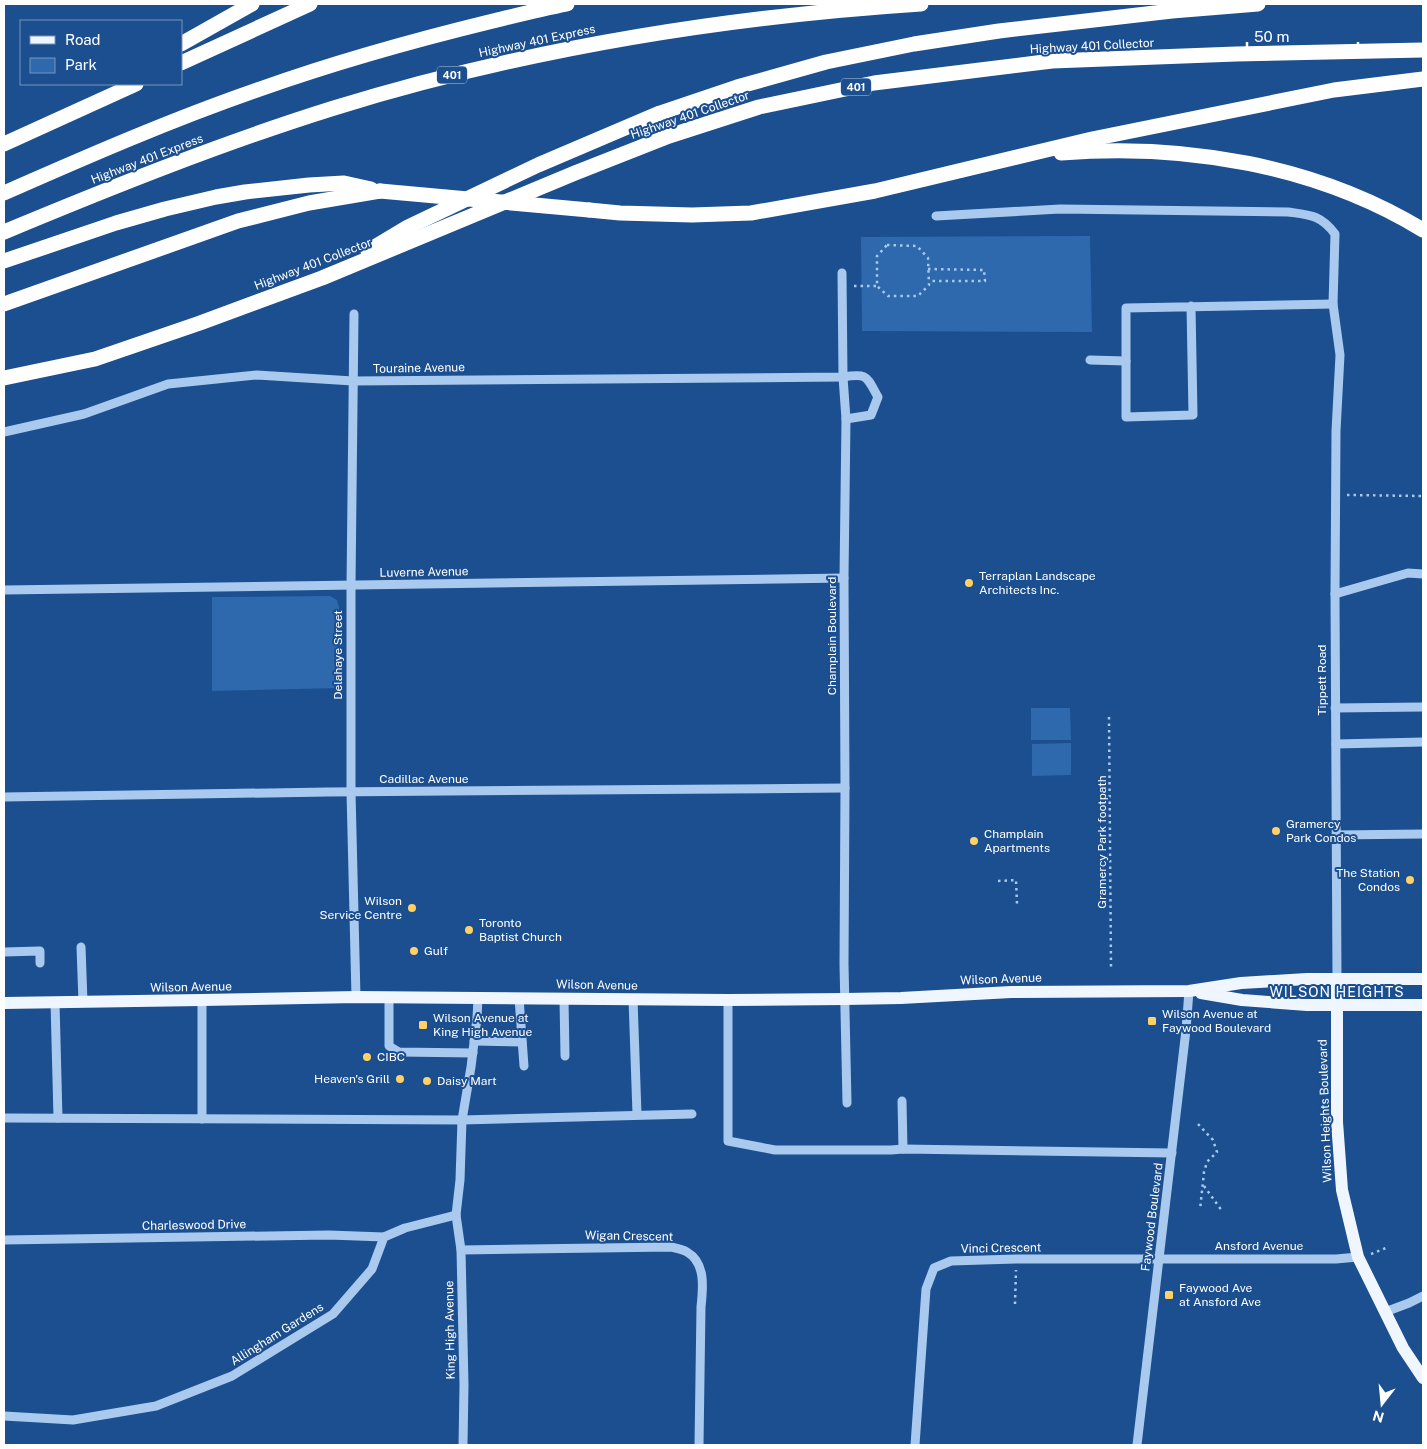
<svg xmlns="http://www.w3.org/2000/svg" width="1427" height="1449" viewBox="0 0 1427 1449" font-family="'Public Sans',sans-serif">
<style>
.green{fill:#2e69ad}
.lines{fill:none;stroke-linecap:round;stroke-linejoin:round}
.path{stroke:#a9c9ee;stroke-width:2.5;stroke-dasharray:2.5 4;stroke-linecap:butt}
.minor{stroke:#a9c9ee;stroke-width:9}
.major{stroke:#f0f6ff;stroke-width:12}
.highway{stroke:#fff;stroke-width:15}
.highway-bridge{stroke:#fff;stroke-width:15}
.poi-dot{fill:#ffd166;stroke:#1b4f8f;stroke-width:2}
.labels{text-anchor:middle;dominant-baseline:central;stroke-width:4;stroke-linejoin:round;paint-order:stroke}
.shield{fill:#1b4f8f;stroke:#bbcadd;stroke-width:1}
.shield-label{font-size:11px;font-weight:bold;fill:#fff}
.street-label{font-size:12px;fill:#fff;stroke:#1b4f8f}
.poi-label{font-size:12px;fill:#fff;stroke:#1b4f8f;text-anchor:start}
.neighbourhood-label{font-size:14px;letter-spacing:1px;fill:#fff;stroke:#1b4f8f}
</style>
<rect width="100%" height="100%" fill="#1b4f8f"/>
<g class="green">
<polygon points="1090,236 1092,332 862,331 861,237"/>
<polygon points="330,596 337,600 339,607 339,688 212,691 212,597"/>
<polygon points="1031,708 1070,708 1071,740 1031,740"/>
<polygon points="1071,743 1071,775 1032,776 1032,744"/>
</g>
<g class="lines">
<g class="path">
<polygon points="887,245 917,246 928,258 929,285 918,296 888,296 877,286 877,256"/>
<polyline points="928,269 984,270 985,281 929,281"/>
<polyline points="854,286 877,286"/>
<polyline points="1347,495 1423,496"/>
<polyline points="1109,717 1111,967"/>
<polyline points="998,881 1016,880 1017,904"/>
<polyline points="1198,1124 1213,1140 1217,1152 1207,1162 1204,1172 1200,1210"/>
<polyline points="1204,1186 1222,1211"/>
<polyline points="1371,1254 1386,1248"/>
<polyline points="1015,1304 1016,1270"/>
</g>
<g class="minor">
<path d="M936 216 1060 209 1288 212C1310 215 1321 215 1335 234L1333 304 1340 355 1336 431 1335 594 1337 979"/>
<polyline points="842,273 843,377 846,419 844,578 845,788 844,964 847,1103"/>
<polyline points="1191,306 1193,415 1126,417 1126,308 1333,304"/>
<polyline points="354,314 351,586 351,792 356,997"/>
<polyline points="1090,360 1126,361"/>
<path d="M4 432 84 414 168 384 257 375 353 381 843 377C868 373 866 376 878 397L871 415 846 419"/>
<polyline points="4,590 844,578"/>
<polyline points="1335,594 1408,573 1423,574"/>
<polyline points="1335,708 1423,707"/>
<polyline points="1336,744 1423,742"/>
<polyline points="4,797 328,792 845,788"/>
<polyline points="1336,835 1423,834"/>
<polyline points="81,947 83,1002"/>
<polyline points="4,952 40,951 40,963"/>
<polyline points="389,997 389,1046 399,1052 473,1053"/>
<polyline points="519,998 524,1066"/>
<polyline points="564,999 565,1056"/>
<polyline points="633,999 637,1114"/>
<polyline points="202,1000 202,1119"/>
<polyline points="728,1000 728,1141 775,1150 891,1150 903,1149 1172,1153"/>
<polyline points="55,1002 58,1118"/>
<polyline points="474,1041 522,1042"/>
<polyline points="902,1101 903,1149"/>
<polyline points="4,1118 462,1120 692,1114"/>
<polyline points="4,1240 329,1235 384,1237"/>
<path d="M461 1250 671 1247C676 1248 682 1249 687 1252 706 1263 703 1288 701 1307L699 1445"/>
<polyline points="1385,1312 1409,1303 1423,1296"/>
<polyline points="4,1416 73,1420 156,1406 232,1376 333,1314 372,1269 384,1237 405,1228 456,1215"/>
<polyline points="463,1445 464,1385 461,1250 456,1215 460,1180 462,1120 471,1067 477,1018 478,998"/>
<polyline points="915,1445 926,1289 934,1268 951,1261 1016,1259 1336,1259 1358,1257"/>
<polyline points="1137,1445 1186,1030 1189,991"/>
</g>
<g class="major">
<polyline points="1337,979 1337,1122 1342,1190 1358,1257 1403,1348 1423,1378"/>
<polyline points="1201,993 1242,1000 1307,1005 1423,1005"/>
<polyline points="4,1003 202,1000 356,997 728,1000 845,999 901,998 1011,992 1189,991 1241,983 1307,979 1423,979"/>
</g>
<g class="highway">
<polyline points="181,44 252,4"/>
<polyline points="181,63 310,4"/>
<polyline points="4,144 136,84"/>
<path d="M1061 153C1185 143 1316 165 1423 230"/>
<path d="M4 193C88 156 173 119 260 89 336 62 415 40 493 21 518 15 542 9 567 4"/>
<polyline points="589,210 620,213 692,215 751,213 875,191 1092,139 1334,90 1423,79"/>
<path d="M4 232C112 187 222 143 334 108 525 49 722 17 921 4"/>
<polyline points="368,251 408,227 538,165 660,113 737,87 826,62 914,44 999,31 1172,11 1258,4"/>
<polyline points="4,261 116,223 165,209 216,197 245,192 309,185 344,183 371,189"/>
<polyline points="4,304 238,221 309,203 380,191"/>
<polyline points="4,378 95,359 200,323 322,278 575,173 669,136 759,107 874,83 1052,61 1236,54 1423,50"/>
</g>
<polyline class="highway-bridge" points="380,191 589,210"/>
</g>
<g class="poi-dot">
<circle cx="969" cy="583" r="5"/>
<circle cx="1276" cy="831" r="5"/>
<circle cx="974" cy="841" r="5"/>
<circle cx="1410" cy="880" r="5"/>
<circle cx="412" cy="908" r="5"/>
<circle cx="469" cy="930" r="5"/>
<circle cx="414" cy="951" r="5"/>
<rect x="1147" y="1016" width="10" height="10" rx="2.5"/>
<rect x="418" y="1020" width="10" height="10" rx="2.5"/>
<circle cx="367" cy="1057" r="5"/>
<circle cx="400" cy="1079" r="5"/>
<circle cx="427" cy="1081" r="5"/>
<rect x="1164" y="1290" width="10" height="10" rx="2.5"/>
</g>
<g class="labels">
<g class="shield">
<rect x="437" y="66.5" width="30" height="17" rx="4"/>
<rect x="841" y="78.5" width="30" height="17" rx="4"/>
</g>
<g class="shield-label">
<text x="452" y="75">401</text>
<text x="856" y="87">401</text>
</g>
<g class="street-label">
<text transform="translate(537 41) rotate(-12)">Highway 401 Express</text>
<text transform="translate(1092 46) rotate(-3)">Highway 401 Collector</text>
<text transform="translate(690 115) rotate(-19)">Highway 401 Collector</text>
<text transform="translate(147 159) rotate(-21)">Highway 401 Express</text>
<text transform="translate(313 264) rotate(-21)">Highway 401 Collector</text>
<text transform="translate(419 368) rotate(-1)">Touraine Avenue</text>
<text transform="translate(424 572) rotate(-1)">Luverne Avenue</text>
<text transform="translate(832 636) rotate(-90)">Champlain Boulevard</text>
<text transform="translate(338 655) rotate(-90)">Delahaye Street</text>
<text transform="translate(1322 680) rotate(-90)">Tippett Road</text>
<text x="424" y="779">Cadillac Avenue</text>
<text transform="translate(1102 842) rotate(-90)">Gramercy Park footpath</text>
<text transform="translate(1001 979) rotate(-2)">Wilson Avenue</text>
<text transform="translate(597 985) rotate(1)">Wilson Avenue</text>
<text transform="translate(191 987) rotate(-1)">Wilson Avenue</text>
<text transform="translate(1325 1111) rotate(-92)">Wilson Heights Boulevard</text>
<text transform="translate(1152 1217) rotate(-83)">Faywood Boulevard</text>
<text transform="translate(194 1225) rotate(-1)">Charleswood Drive</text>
<text transform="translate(629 1236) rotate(1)">Wigan Crescent</text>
<text x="1259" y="1246">Ansford Avenue</text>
<text transform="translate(1001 1248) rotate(-1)">Vinci Crescent</text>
<text transform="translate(450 1330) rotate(-91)">King High Avenue</text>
<text transform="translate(277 1334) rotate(-32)">Allingham Gardens</text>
</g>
<g class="poi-label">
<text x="979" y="576">Terraplan Landscape<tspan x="979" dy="14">Architects Inc.</tspan></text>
<text x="1286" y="824">Gramercy<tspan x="1286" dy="14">Park Condos</tspan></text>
<text x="984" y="834">Champlain<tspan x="984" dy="14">Apartments</tspan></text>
<text x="1400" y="873" text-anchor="end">The Station<tspan x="1400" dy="14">Condos</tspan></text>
<text x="402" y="901" text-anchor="end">Wilson<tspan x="402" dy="14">Service Centre</tspan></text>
<text x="479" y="923">Toronto<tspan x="479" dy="14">Baptist Church</tspan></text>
<text x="424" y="951">Gulf</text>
<text x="1162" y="1014">Wilson Avenue at<tspan x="1162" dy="14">Faywood Boulevard</tspan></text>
<text x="433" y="1018">Wilson Avenue at<tspan x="433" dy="14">King High Avenue</tspan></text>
<text x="377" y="1057">CIBC</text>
<text x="390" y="1079" text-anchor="end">Heaven's Grill</text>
<text x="437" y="1081">Daisy Mart</text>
<text x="1179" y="1288">Faywood Ave<tspan x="1179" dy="14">at Ansford Ave</tspan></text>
</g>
<g class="neighbourhood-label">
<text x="1337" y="992">WILSON HEIGHTS</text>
</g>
</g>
<rect width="1427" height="1449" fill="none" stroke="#ffffff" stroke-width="10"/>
<rect x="20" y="20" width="162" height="65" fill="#1b4f8f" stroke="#7695bc"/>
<rect x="30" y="36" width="25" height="8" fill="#f0f6ff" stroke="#7695bc"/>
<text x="65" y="45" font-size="15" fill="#ffffff">Road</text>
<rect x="30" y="58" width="25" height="15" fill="#2e69ad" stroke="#7695bc"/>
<text x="65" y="70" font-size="15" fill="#ffffff">Park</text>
<g transform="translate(1382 1404) rotate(196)" stroke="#1b4f8f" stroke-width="4" paint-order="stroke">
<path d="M0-4L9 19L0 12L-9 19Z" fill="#ffffff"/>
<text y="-8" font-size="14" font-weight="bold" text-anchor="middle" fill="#ffffff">N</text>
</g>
<path d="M1247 42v8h111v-8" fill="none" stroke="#ffffff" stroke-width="2.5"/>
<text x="1254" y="42" font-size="15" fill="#ffffff" stroke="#1b4f8f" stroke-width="4" paint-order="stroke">50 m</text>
</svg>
